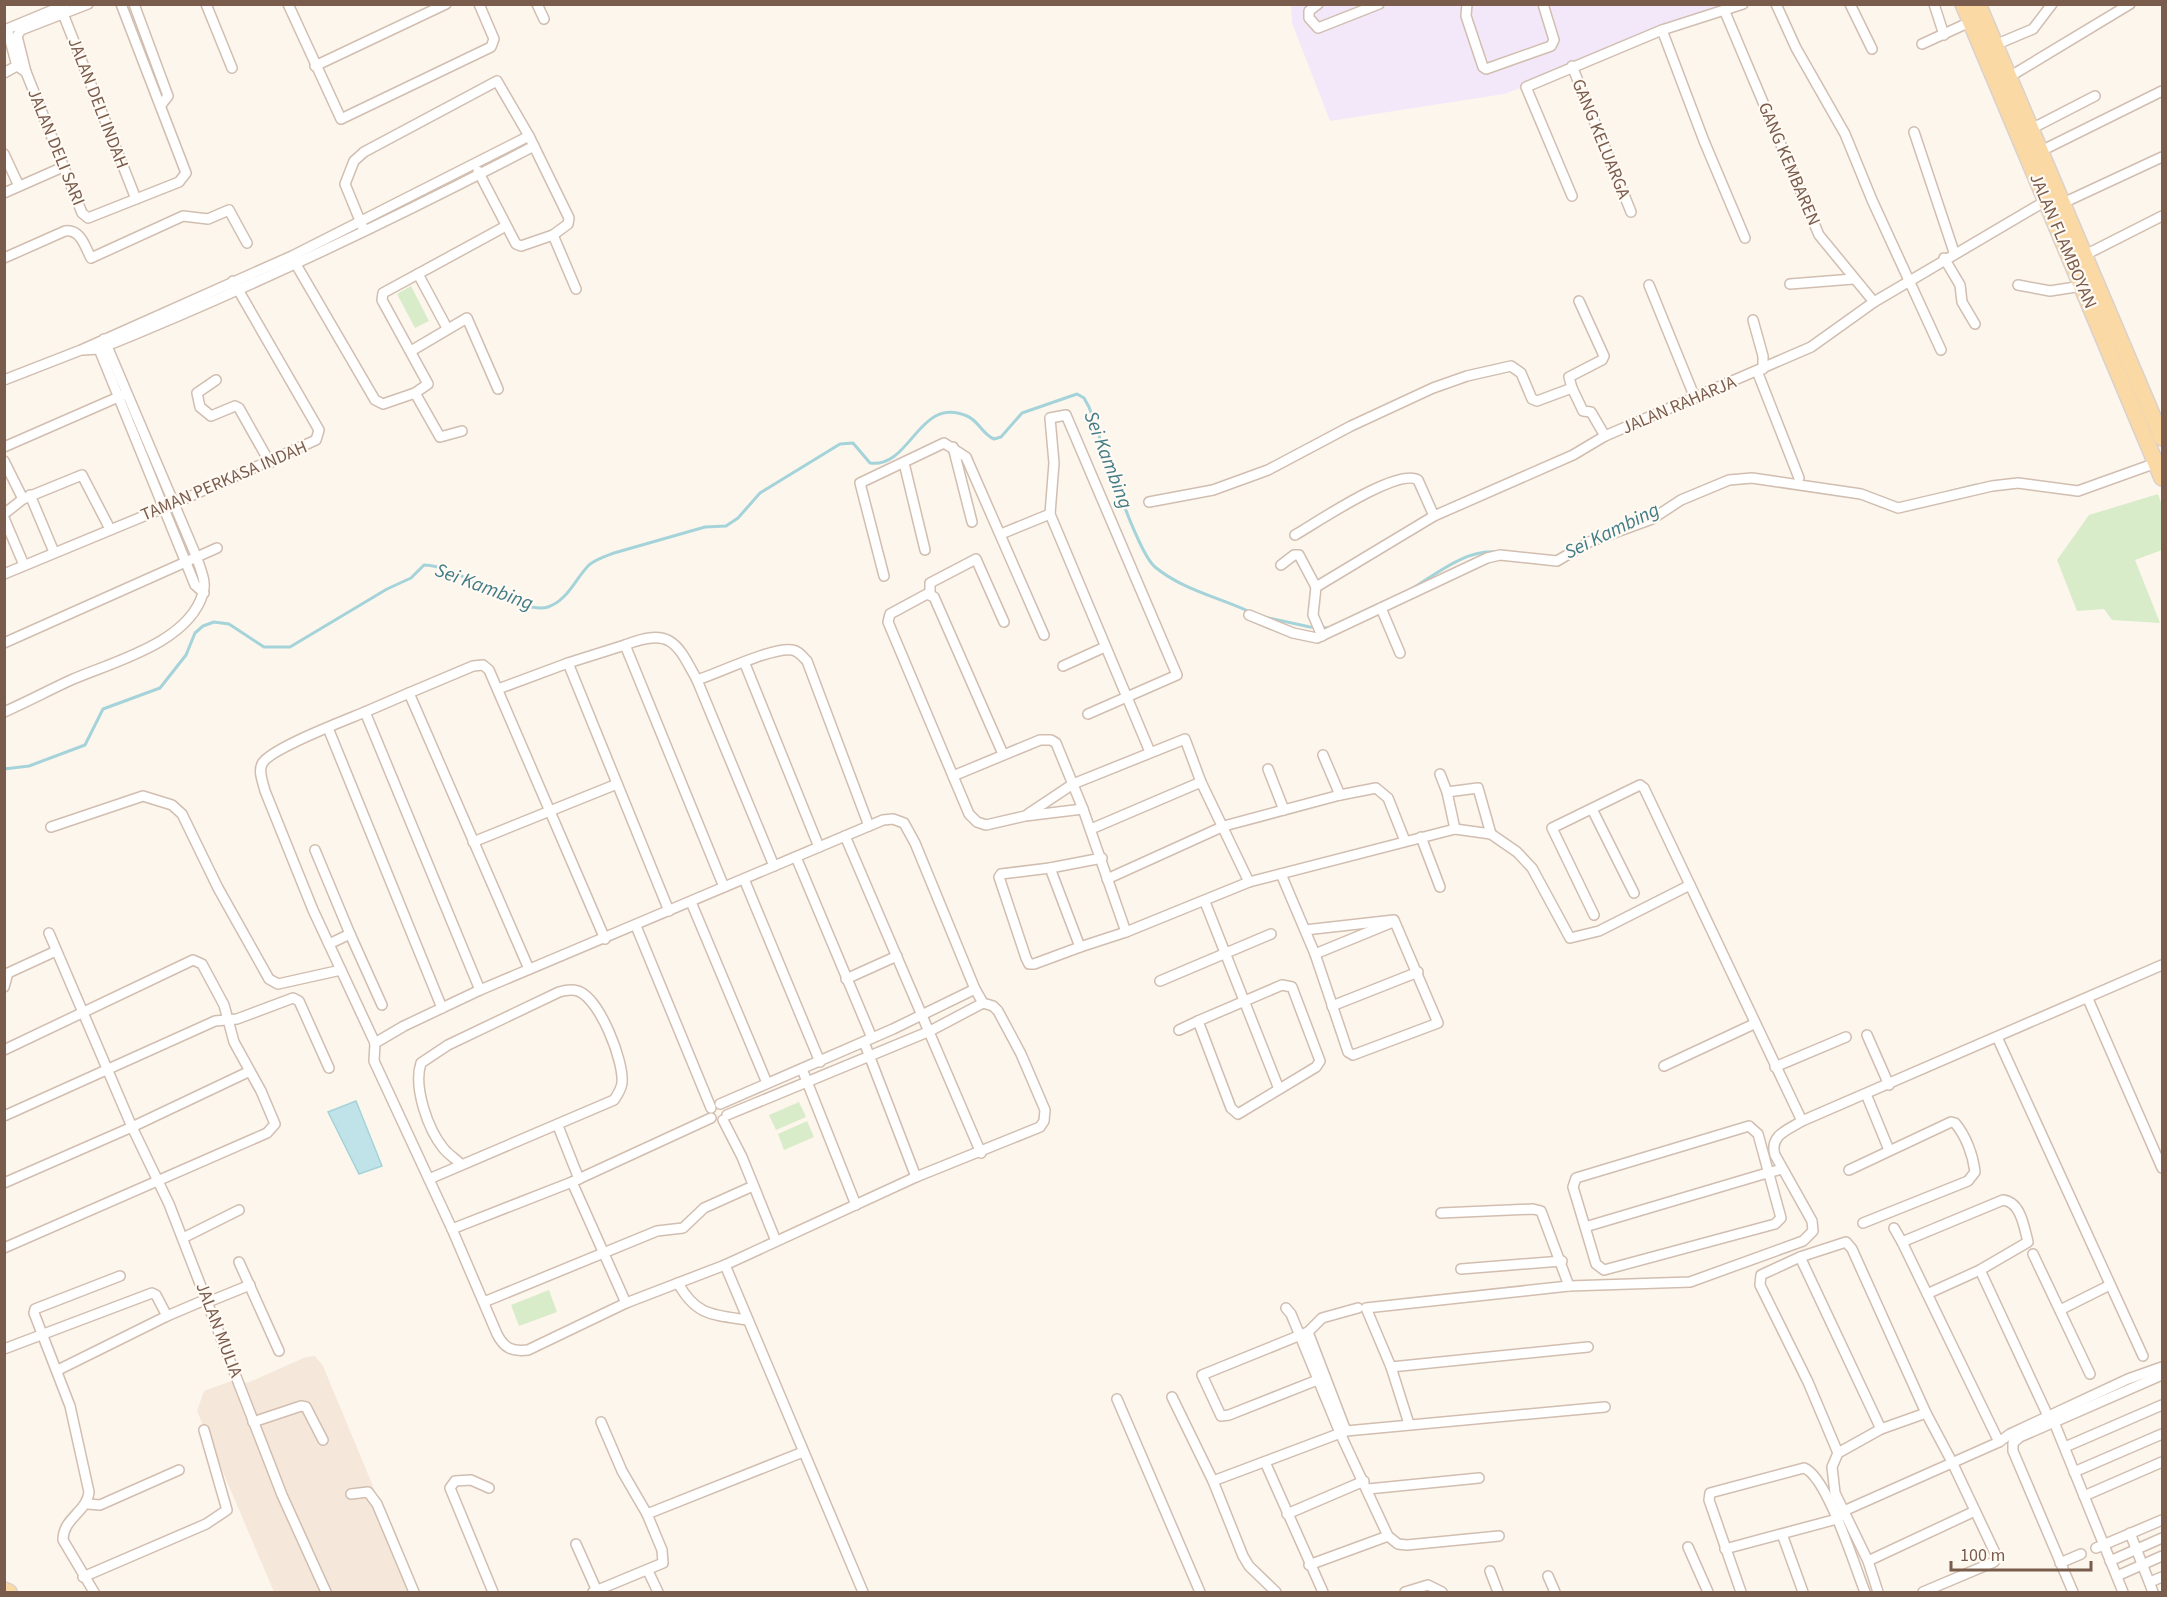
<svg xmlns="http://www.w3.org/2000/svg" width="2167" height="1597" viewBox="0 0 2167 1597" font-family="'Source Sans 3',sans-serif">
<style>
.residential{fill:#f5e8da}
.education{fill:#f3e8fa}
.green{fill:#d8ecc9}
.water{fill:#bfe3e8;stroke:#a5d3da;stroke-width:1.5}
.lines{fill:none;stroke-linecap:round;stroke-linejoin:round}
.stream{stroke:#a5d3da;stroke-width:3}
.minor-casing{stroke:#d1beb0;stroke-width:12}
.primary-casing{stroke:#dad1cd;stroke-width:18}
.minor{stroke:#fff;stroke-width:9}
.primary{stroke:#fbd9a5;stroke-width:15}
.labels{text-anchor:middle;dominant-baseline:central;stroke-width:4.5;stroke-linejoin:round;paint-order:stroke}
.street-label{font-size:18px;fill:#7a5c4d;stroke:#fffaf3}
.water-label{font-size:20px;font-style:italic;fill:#437c86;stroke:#fffaf3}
</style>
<rect width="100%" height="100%" fill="#fdf6ec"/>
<polygon class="residential" points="315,1356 323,1366 417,1592 274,1592 197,1411 204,1391 237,1379 247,1383 306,1357"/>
<polygon class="education" points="1291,5 1739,5 1504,94 1330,121 1292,23"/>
<g class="green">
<polygon points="411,286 429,321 415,328 397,294"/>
<polygon points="2158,494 2162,505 2162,550 2135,560 2160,623 2112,620 2104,609 2077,611 2057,560 2089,515"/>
<polygon points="799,1102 806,1117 776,1130 769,1115"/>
<polygon points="807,1121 814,1137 784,1150 778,1134"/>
<polygon points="549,1290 557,1312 519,1326 511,1305"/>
</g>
<polygon class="water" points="356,1101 382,1166 359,1174 328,1112"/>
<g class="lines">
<g class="stream">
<polyline points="1948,492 1976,485"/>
<polyline points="1581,542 1602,533"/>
<path d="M1408 591C1434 576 1465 549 1496 552"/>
<polyline points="1264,617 1310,627 1329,628 1383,602"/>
<path d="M4 769 29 766 85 745 103 709 160 688 186 655 195 633 203 626 214 622 229 624 264 647H290L387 589 411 578 424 565C459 565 522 616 548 607 568 600 575 579 589 565 596 559 606 556 614 553L705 527 726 526 738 518 760 493 840 444 853 443 870 463C911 469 918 395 967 416 979 421 982 434 994 439L1001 437 1022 413 1077 394 1084 398 1089 407C1100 437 1136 551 1155 567 1183 590 1218 597 1250 612"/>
</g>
<g class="minor-casing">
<g id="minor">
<polyline points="88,4 21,30 17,36 26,72 82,213 88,218 179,182 186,173 121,4"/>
<polyline points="134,4 168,96 161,105"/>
<polyline points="206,4 232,68"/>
<polyline points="288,4 341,119 491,47 494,39 479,4"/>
<polyline points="537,4 544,19"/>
<polyline points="1318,4 1309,11 1309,18 1318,28 1379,4"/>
<polyline points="1467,4 1466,16 1483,67 1486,69 1551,46 1554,40 1543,4"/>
<polyline points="1776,4 1796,48 1845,134 1872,200 1941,350"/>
<polyline points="1850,4 1872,49"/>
<polyline points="1934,4 1944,35"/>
<polyline points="60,6 136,199"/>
<polyline points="1725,12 1819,235 1874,302"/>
<polyline points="1662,30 1704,141 1745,238"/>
<polyline points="1922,44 1970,22"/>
<polyline points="1995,45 2033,29 2052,4"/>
<polyline points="315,66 446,4"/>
<polyline points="1572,66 1631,212"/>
<polyline points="26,72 17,66 7,29 65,5"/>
<polyline points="4,73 22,63"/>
<polyline points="2009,77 2130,4"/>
<polyline points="2031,129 2095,96"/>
<polyline points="1914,132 1954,252"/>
<polyline points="2041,151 2162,91"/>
<polyline points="4,154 19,186"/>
<polyline points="478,171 516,244 521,246 553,235 576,289"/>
<polyline points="4,193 63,167"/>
<polyline points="1572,196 1526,87 1662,30 1743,4"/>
<polyline points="2063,203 2162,157"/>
<polyline points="363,228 345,184 354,161 364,152 497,81 529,136 569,218 568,224 553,235"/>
<polyline points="2085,255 2162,216"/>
<path d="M4 258 65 231C81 229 85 247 91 258L183 216 208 219 229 210 247 243"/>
<polyline points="1944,258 1960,285 1962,302 1975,324"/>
<polyline points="294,261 375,400 383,404 415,393 428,384 382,300 383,293 506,226"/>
<polyline points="418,274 447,328"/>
<polyline points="1790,284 1853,279"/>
<polyline points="1649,285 1695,398"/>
<polyline points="2018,285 2050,291 2082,286"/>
<polyline points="1753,320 1763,356 1763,369"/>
<polyline points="97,344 195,585 204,593"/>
<path d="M83 350 99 349C248 289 392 220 534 146"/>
<polyline points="411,351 467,318 498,389"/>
<polyline points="1757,371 1799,478"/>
<polyline points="4,380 81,350 292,256 529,136"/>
<polyline points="216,380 197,393 200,407 211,416 235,406 239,408 270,463"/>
<polyline points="1572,388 1583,411 1591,412 1605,436"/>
<polyline points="415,393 440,437 462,431"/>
<polyline points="4,447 123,395"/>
<polyline points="953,447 972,522"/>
<polyline points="4,461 23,499 82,475 110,529"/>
<polyline points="904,463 925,550"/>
<polyline points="30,495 54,552"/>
<polyline points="1149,502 1213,490 1268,470 1351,426 1433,388 1467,376 1511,366 1521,373 1532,399 1537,401 1572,388 1569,377 1602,360 1604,356 1579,301"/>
<polyline points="4,514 23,499"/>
<polyline points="4,518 24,565"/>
<polyline points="1001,534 1050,514"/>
<path d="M1295 535C1316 523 1398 467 1418 480L1434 516"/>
<polyline points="1281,565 1294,555 1299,555 1316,587"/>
<polyline points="4,574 173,504 316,440 319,430 233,281"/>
<polyline points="884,576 860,483 944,443 966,457 1044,635"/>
<polyline points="1316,587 1434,516 1573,455 1605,436 1811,347 1874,302 2049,199"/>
<polyline points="1316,587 1313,615 1322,636"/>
<polyline points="930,594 930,583 976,559 1004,622"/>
<polyline points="1381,608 1400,653"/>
<polyline points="1249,615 1293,633 1317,638 1487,558 1500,555 1557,561 1589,542 1652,519 1681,500 1729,480 1752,478 1861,494 1898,508 1992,486 2018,483 2078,491 2156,463"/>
<polyline points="4,643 217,548"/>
<polyline points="625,645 568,663 669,911"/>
<polyline points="745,664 819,847"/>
<polyline points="1063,666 1105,647"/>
<polyline points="697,680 774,866"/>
<polyline points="498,689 568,663"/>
<polyline points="409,693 473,666 483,665 489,670 605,939"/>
<path d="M4 712C27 702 49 690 71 680 112 662 189 643 203 593 207 582 200 569 197 558L104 339"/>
<polyline points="365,712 409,693 529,969"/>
<polyline points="1088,714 1177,675 1066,415 1050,418 1054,463 1050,514 1150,752"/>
<polyline points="328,728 442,1008"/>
<polyline points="1003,754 934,597 927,594 890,614 888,622 969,814 977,822 986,825 1025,816 1083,809 1126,932"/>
<polyline points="1323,755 1340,795"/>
<polyline points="1268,769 1284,810"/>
<polyline points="1440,774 1447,792 1455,829"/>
<polyline points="953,776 1040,740 1051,740 1056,743 1083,809"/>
<polyline points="1447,792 1478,788 1491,834"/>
<polyline points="1592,809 1634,893"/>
<polyline points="1028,814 1073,784 1185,739 1201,782 1249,882"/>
<path d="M893 819 904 823 915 843 975 989 983 1003 993 1006 998 1011 1021 1054 1045 1110 1044 1121 1040 1127 916 1177 725 1265 626 1303 528 1350C512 1352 504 1348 497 1334L452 1229 374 1061 375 1043 404 1026 480 990 883 820Z"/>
<polyline points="51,827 143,796 172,805 182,814 218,888 269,979 278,984 341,970"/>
<polyline points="1091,829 1201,782"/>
<polyline points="845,836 981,1153"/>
<polyline points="1421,837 1440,887"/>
<polyline points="473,842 617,784"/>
<polyline points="315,850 350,934 329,944"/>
<polyline points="796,857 872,1038"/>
<polyline points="1102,858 1050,868 1080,947 1126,932 1249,882 1455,829 1491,834 1517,852 1532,868 1570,938 1599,931 1690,885"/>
<polyline points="1050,868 1001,874 999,877 1026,958 1029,964 1034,964 1080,947"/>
<polyline points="1281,874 1315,954 1348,1052 1353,1055 1438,1023 1394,920 1305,930"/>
<polyline points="744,879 820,1062"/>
<polyline points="1107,879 1224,826 1340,795 1376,788 1388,798 1405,841"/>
<path d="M724 887 625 645C671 627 677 643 697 680 719 673 772 647 792 650 799 651 802 656 807 661L869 826"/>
<polyline points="691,902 767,1083"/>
<polyline points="1205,902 1279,1089"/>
<polyline points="1594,915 1552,828 1640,785 1644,788 1802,1121"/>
<polyline points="636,926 711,1108"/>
<polyline points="49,933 132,1127 169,1204 282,1495 326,1592"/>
<polyline points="350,934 382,1005"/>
<polyline points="1315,954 1393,922"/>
<polyline points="846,979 897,956"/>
<polyline points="1160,981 1271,934"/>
<polygon points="1282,985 1292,987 1320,1061 1316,1067 1238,1114 1231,1108 1198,1021"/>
<polyline points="4,987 8,973 56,951"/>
<polyline points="2088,999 2162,1168"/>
<polyline points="1332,1006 1418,972"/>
<polyline points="1179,1030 1198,1021"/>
<polyline points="1867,1035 1889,1085"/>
<polyline points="1997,1037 2143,1356"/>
<polyline points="864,1042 916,1177"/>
<path d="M375 1043 313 910 265 791C263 782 258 772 262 764 269 749 346 720 365 712L480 990"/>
<polyline points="4,1050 193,960 202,964 224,1005 234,1042 261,1091 275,1124 267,1133 4,1248"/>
<polyline points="1664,1066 1754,1024"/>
<polyline points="1775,1067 1846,1037"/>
<polyline points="802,1069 856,1205"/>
<polyline points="1866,1094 1889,1150"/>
<polyline points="720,1104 893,1029 975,989"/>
<polyline points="727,1115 930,1031 983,1003"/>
<polyline points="4,1116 215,1021 237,1019 293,998 299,1001 329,1068"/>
<polyline points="723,1120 742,1157 776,1241"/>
<polyline points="558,1126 579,1179"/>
<path d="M1849 1170 1951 1122 1955 1123C1966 1136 1973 1155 1975 1172L1968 1181 1863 1223"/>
<path d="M429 1179 614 1100C618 1094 621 1090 622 1083 624 1061 600 999 578 991 571 989 566 990 559 992L448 1045 421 1063C413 1087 428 1130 444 1149 449 1155 456 1159 462 1165"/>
<polyline points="572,1182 626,1303"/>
<polyline points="4,1183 132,1127 248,1072"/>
<polyline points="1441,1213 1533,1209 1541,1211 1569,1286"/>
<polyline points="1585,1227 1573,1187 1576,1178 1749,1126 1758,1134 1781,1218 1775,1224 1604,1270 1596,1264 1585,1227 1767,1173 1782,1169"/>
<polyline points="1894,1228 1902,1242"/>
<polyline points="452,1229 572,1182 711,1118"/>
<polyline points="183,1238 239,1210"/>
<polyline points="2033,1254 2090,1374"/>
<polyline points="1800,1257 1881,1429"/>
<polyline points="239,1262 279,1351"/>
<polyline points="725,1265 863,1592"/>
<polyline points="1461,1269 1562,1261"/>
<polyline points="1980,1270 2048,1416"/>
<path d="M678 1283C696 1316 713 1315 748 1320"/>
<path d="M1927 1294 1980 1270 2028 1242C2024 1227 2021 1202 2003 1200L1902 1242 1999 1442"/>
<polyline points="208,1302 250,1285"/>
<polyline points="484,1302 657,1231 683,1228 704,1208 753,1186"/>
<polyline points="1286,1308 1291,1314 1340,1433 1388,1536 1398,1544 1407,1545 1499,1536"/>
<polyline points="2060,1310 2110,1285"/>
<polyline points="1308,1332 1346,1431"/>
<polyline points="4,1349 152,1293 156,1295 167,1316"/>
<polyline points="1391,1367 1588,1347"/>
<polyline points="58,1370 167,1316 207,1299"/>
<polyline points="1325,1377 1229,1415 1221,1416 1202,1375 1308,1332 1322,1318 1358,1308"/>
<polyline points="1172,1397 1213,1481 1243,1556 1249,1566 1276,1592"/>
<polyline points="1117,1399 1200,1592"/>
<polyline points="253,1422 301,1406 306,1407 323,1440"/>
<polyline points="601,1422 622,1471 647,1514"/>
<polyline points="2054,1422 2123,1592"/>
<path d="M1409 1424 1391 1367 1366 1308 1569 1286 1690 1282 1803 1241 1813 1231 1812 1221 1775 1155C1769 1135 1788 1130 1802 1121L2162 965"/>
<polyline points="2065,1447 2162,1405"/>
<polyline points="1838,1453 1808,1382 1760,1285 1761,1275 1800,1257 1846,1242 1852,1249 1926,1413 1952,1462 1997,1557 1994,1562 1923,1592"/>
<polyline points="1265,1462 1323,1592"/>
<polyline points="2074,1472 2162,1434"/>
<polyline points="1213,1481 1346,1431 1605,1407"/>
<polyline points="489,1488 471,1480 455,1481 450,1488 493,1592"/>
<polyline points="1368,1489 1479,1478"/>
<polyline points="351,1494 368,1492 377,1504 414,1592"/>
<polyline points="2084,1496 2162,1462"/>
<polyline points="88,1504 100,1505 179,1470"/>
<polyline points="1287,1514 1364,1481"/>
<polyline points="2130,1533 2153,1592"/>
<polyline points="1782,1534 1803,1592"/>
<polyline points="576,1544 597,1591"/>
<polyline points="1688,1547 1708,1592"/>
<polyline points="2096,1548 2162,1520"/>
<polyline points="1725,1549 1837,1519 1846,1510 1999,1442 2010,1434 2128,1379 2162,1367"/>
<polyline points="1868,1561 1975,1511"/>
<polyline points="2110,1561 2162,1538"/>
<polyline points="2060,1563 2081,1554"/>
<polyline points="1309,1565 1388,1536"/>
<polyline points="648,1571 658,1592"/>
<polyline points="1490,1571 1498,1592"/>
<polyline points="1548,1576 1555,1592"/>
<polyline points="2117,1576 2162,1556"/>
<polyline points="83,1577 206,1524 227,1510 204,1430"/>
<polyline points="2150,1582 2162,1577"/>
<path d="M94 1592 63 1540C63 1518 87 1512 89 1492L70 1406 34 1313 35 1309 120 1276"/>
<polyline points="593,1592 663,1563 662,1550 647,1514 803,1452"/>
<polyline points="1405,1592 1428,1585 1442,1592"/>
<path d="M1741 1592 1709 1500 1710 1493 1804 1468C1827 1476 1855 1567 1865 1592"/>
<polyline points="1878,1592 1868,1561 1835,1493 1832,1467 1838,1453 1881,1429 1926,1413"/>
<polyline points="2073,1592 2013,1451 2013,1443 2020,1437 2162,1375"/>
</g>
</g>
<g class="primary-casing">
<g id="primary">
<polyline points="1963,4 2162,478"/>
<polyline points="1978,4 2162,438"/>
<polyline points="4,1590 9,1592"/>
</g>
</g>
<use href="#minor" class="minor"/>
<use href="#primary" class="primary"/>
</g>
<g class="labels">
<g class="street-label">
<text transform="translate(98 103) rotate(69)">JALAN DELI INDAH</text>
<text transform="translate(1601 139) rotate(68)">GANG KELUARGA</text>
<text transform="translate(56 147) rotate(68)">JALAN DELI SARI</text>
<text transform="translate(1789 164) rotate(67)">GANG KEMBAREN</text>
<text transform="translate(2063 241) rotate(67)">JALAN FLAMBOYAN</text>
<text transform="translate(1679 405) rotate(-23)">JALAN RAHARJA</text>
<text transform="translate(224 481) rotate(-23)">TAMAN PERKASA INDAH</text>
<text transform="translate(219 1330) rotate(69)">JALAN MULIA</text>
</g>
<g class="water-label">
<text transform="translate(1108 460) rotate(69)">Sei Kambing</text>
<text transform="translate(1612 531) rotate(-26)">Sei Kambing</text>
<text transform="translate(484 587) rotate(20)">Sei Kambing</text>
</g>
</g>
<rect width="2167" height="1597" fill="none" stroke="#7a5c4d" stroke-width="12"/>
<path d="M1951 1561v9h140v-9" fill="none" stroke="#7a5c4d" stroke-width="3"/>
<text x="1960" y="1561" font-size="18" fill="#7a5c4d" stroke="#fffaf3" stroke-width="4.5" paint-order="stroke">100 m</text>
</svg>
